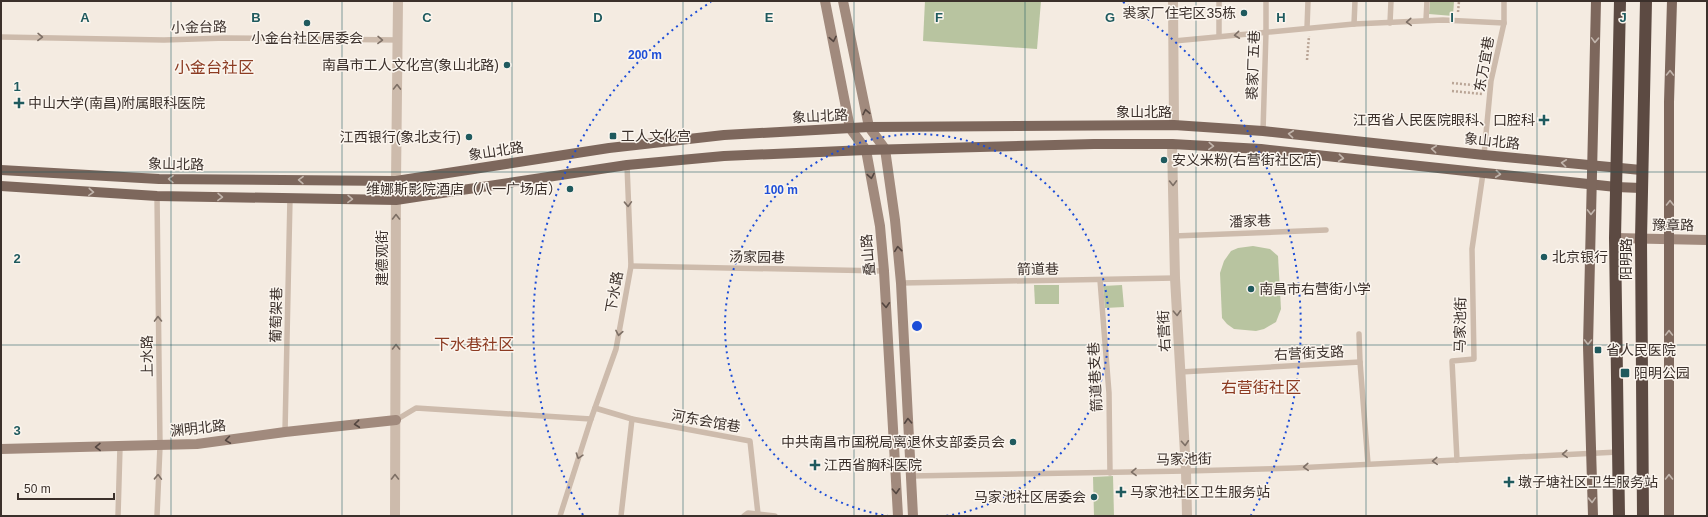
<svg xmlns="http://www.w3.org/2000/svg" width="1708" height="517" viewBox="0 0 1708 517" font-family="Arial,'Noto Sans SC',sans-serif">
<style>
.green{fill:#b8c4a0}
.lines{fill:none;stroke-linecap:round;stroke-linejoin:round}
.path{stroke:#b9a596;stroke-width:2.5;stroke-dasharray:2 2;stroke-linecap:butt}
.lane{stroke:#cdbbac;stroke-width:5.5}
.street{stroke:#cdbbac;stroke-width:10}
.secondary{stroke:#a18a7d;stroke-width:10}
.primary{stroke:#7d675c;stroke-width:10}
.highway{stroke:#5c4a42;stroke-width:12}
.oneway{stroke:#7d6f65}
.oneway2{stroke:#544640}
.oneway3{stroke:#c2b5ac}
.grid{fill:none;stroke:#1f5a5e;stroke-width:1;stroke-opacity:0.55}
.ring{fill:none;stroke:#1d4ed8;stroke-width:2;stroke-dasharray:2 4}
.poi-dot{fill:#1f5a5e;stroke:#fbf5ee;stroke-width:1.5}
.labels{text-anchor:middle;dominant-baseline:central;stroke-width:3;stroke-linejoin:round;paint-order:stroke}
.poi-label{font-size:14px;fill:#3b302b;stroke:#fbf5ee;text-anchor:start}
.street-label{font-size:14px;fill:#3b302b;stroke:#fbf5ee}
.quarter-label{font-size:16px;fill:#8c3b22;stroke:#fbf5ee}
.grid-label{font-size:13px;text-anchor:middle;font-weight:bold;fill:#1f5a5e;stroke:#fbf5ee;stroke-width:3;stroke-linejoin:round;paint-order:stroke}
.centre{fill:#1d4ed8;stroke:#fbf5ee;stroke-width:2}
.ring-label{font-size:12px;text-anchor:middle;font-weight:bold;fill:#1d4ed8;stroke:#fbf5ee;stroke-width:3;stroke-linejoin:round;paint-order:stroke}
</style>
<rect width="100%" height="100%" fill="#f4ebe1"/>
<g class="green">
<polygon points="925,1 1041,1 1037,49 923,41"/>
<polygon points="1430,1 1454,1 1453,16 1429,14"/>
<polygon points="1253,246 1270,249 1278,256 1281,309 1276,322 1264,329 1256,331 1234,329 1227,324 1222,318 1220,273 1224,261 1231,251 1238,248"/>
<polygon points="1034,285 1059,285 1059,304 1035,304"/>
<polygon points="1122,285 1124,307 1105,308 1103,286"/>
<polygon points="1113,476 1114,516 1094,516 1093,477"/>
</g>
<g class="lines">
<g class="path">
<polyline points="1458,12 1459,1"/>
<polyline points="1307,60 1309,36"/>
<polyline points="1452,83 1482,86"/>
<polyline points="1452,91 1482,94"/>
</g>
<g class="lane">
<polyline points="1219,1 1219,36"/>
<polyline points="1426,20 1427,1"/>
<polyline points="1390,23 1391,1"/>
<polyline points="1354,24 1355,1"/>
<polyline points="1307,28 1308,1"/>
<polyline points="1,37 164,40 226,38 398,40"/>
<polyline points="1174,41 1354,24 1443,20 1504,23"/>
<polyline points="1263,131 1266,32 1266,1"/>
<polyline points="1484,155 1491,81 1504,23 1504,1"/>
<polyline points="1174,236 1326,230"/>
<polyline points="631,266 884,271"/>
<polyline points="1100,280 1109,393 1110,473"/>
<polyline points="901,283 1175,278"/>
<polyline points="1359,334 1360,362"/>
<polyline points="1180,372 1360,362 1368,464"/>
<polyline points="595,408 632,419 750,441 758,514"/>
<polyline points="396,420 416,408 591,419"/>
<polyline points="285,432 290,198"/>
<polyline points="1457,460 1452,361 1474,359 1472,249 1483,173"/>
<polyline points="911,476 1186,471 1295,468 1618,452"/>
<polyline points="118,516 120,447"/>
<polyline points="157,516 160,446 157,196"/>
<polyline points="560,516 591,419 616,349 631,266 627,165"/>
<polyline points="621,516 632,419"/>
<polyline points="744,516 748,513 775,516"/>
</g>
<g class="street">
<polyline points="1173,1 1174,125"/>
<polyline points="1172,144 1175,278 1186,471 1187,516"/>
<polyline points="395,516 396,181 398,1"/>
</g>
<g class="secondary">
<polyline points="825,1 850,128 866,150 880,226 884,271 898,516"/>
<polyline points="843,1 869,127 885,149 895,220 901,283 913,516"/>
<polyline points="1615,238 1707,240"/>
<polyline points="1,449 197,444 285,432 396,420"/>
</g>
<g class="primary">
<polyline points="1,170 159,179 396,181 609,148 724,135 869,127 1174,125 1263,131 1484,155 1641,170"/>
<polyline points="1,186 157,196 396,200 627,165 724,156 866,150 1094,144 1172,144 1261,149 1616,187 1641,188"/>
<polyline points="1593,516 1588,346 1596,1"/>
<polyline points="1669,516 1669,102 1672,1"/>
</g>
<g class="highway">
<polyline points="1619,516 1615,238 1620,1"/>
<polyline points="1643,516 1641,239 1646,1"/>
</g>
</g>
<defs><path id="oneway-chevron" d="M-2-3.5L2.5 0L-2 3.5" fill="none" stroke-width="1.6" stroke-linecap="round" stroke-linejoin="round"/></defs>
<g class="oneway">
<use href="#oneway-chevron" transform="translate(1409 22) rotate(176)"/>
<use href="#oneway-chevron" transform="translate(1237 35) rotate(174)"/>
<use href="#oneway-chevron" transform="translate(40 37) rotate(1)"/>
<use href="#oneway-chevron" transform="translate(380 40) rotate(1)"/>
<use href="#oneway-chevron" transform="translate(397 87) rotate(-89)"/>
<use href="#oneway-chevron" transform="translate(1173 183) rotate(89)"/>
<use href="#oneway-chevron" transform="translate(628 204) rotate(88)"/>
<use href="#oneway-chevron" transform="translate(396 217) rotate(-90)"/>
<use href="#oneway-chevron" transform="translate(1177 313) rotate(87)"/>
<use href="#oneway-chevron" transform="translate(158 319) rotate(-91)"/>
<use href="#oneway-chevron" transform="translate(619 333) rotate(100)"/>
<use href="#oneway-chevron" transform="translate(396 347) rotate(-90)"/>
<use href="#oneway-chevron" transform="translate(1185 443) rotate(86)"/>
<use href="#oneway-chevron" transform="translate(1565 454) rotate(177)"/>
<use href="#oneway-chevron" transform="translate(579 456) rotate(108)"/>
<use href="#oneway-chevron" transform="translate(1435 461) rotate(177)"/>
<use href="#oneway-chevron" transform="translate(1306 467) rotate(177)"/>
<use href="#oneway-chevron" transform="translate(1134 472) rotate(179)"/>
<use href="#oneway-chevron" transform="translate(158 477) rotate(-88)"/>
<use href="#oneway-chevron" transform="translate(395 477) rotate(-90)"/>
</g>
<g class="oneway2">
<use href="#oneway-chevron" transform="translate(833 39) rotate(79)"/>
<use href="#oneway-chevron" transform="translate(866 112) rotate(-101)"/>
<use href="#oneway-chevron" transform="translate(871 176) rotate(80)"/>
<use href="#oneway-chevron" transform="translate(898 249) rotate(-96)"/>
<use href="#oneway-chevron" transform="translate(886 305) rotate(87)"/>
<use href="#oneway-chevron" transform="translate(908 421) rotate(-93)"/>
<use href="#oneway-chevron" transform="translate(357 424) rotate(174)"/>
<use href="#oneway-chevron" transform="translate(228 440) rotate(172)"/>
<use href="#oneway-chevron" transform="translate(98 447) rotate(179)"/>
<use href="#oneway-chevron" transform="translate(896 491) rotate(87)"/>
</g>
<g class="oneway3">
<use href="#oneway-chevron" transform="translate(1595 40) rotate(92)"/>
<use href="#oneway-chevron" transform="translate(1670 73) rotate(-89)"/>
<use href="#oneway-chevron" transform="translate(1291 134) rotate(-174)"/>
<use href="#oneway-chevron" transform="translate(1211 146) rotate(3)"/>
<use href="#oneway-chevron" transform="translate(1434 149) rotate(-174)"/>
<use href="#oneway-chevron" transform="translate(1341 158) rotate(6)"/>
<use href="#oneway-chevron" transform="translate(1564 163) rotate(-174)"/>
<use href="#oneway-chevron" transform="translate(1498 174) rotate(6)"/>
<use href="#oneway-chevron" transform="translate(171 179) rotate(-179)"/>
<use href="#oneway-chevron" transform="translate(301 180) rotate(-179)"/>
<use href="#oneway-chevron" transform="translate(91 192) rotate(4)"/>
<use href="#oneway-chevron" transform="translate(220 197) rotate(1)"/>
<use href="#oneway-chevron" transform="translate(350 199) rotate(1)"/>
<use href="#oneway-chevron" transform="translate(1670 203) rotate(-90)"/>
<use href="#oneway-chevron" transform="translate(1591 212) rotate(91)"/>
<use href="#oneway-chevron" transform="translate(1669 333) rotate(-90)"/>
<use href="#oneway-chevron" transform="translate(1588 342) rotate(91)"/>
<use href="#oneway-chevron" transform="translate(1669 477) rotate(-90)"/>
<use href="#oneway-chevron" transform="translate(1592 500) rotate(88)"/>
</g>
<path class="grid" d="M171 1V516M342 1V516M512 1V516M683 1V516M854 1V516M1025 1V516M1196 1V516M1366 1V516M1537 1V516M1 172H1707M1 345H1707"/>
<g class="ring">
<path d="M889 516A192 192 0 1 1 945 516"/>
<path d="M583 515A384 384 0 0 1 711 2M1123 2A384 384 0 0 1 1251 515"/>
</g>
<g class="poi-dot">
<circle cx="1244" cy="13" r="4"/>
<circle cx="307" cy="23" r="4"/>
<circle cx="507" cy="65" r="4"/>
<path d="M17 97h4v4h4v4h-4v4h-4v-4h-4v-4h4z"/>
<path d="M1542 114h4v4h4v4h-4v4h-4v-4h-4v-4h4z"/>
<rect x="609" y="132" width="8" height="8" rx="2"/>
<circle cx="469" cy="137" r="4"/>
<circle cx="1164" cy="160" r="4"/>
<circle cx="570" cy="189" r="4"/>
<circle cx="1544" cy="257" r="4"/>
<circle cx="1251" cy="289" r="4"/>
<rect x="1594" y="346" width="8" height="8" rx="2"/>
<rect x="1620" y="368" width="10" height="10" rx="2"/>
<circle cx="1013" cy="442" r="4"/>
<path d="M813 459h4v4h4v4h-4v4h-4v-4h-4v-4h4z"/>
<path d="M1507 476h4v4h4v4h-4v4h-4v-4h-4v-4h4z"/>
<path d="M1119 486h4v4h4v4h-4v4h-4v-4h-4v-4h4z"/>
<circle cx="1094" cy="497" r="4"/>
</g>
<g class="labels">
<g class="poi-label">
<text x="1236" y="13" text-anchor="end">裘家厂住宅区35栋</text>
<text x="307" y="38" text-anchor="middle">小金台社区居委会</text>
<text x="499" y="65" text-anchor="end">南昌市工人文化宫(象山北路)</text>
<text x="28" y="103">中山大学(南昌)附属眼科医院</text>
<text x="1535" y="120" text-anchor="end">江西省人民医院眼科、口腔科</text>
<text x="621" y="136">工人文化宫</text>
<text x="461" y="137" text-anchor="end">江西银行(象北支行)</text>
<text x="1172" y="160">安义米粉(右营街社区店)</text>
<text x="562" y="189" text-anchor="end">维娜斯影院酒店（八一广场店）</text>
<text x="1552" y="257">北京银行</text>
<text x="1259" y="289">南昌市右营街小学</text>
<text x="1606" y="350">省人民医院</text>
<text x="1634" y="373">阳明公园</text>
<text x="1005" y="442" text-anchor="end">中共南昌市国税局离退休支部委员会</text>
<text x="824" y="465">江西省胸科医院</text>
<text x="1518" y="482">墩子塘社区卫生服务站</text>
<text x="1130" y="492">马家池社区卫生服务站</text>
<text x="1086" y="497" text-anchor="end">马家池社区居委会</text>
</g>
<g class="street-label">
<text transform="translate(199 27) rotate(-1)">小金台路</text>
<text transform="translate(1484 64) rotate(-80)">东万宜巷</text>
<text transform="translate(1253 65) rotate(-88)">裘家厂五巷</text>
<text x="1144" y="112">象山北路</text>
<text transform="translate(820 116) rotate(-3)">象山北路</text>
<text transform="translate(1492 141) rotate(6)">象山北路</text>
<text transform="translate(496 151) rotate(-9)">象山北路</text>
<text transform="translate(176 164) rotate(1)">象山北路</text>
<text transform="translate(1250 221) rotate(-2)">潘家巷</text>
<text transform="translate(1673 225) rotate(1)">豫章路</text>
<text transform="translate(868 255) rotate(-95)">叠山路</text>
<text transform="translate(757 257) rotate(1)">汤家园巷</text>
<text transform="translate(382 258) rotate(-90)">建德观街</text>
<text transform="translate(1626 259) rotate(-90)">阳明路</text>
<text transform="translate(1038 269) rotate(-1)">箭道巷</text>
<text transform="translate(614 292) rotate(-80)">下水路</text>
<text transform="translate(276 315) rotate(-89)">葡萄架巷</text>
<text transform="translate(1460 325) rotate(-89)">马家池街</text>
<text transform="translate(1164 331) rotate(-93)">右营街</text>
<text transform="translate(1309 353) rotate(-3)">右营街支路</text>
<text transform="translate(147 356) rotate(-91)">上水路</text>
<text transform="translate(1095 377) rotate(-93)">箭道巷支巷</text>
<text transform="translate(706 421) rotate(10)">河东会馆巷</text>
<text transform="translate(198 428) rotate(-6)">渊明北路</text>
<text transform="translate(1184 459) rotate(-1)">马家池街</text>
</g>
<g class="quarter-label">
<text x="214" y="67">小金台社区</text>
<text x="474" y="344">下水巷社区</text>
<text x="1261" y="387">右营街社区</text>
</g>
</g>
<g class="grid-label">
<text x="85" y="22">A</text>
<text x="256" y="22">B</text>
<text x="427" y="22">C</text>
<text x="598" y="22">D</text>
<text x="769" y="22">E</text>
<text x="939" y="22">F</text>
<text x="1110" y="22">G</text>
<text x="1281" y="22">H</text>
<text x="1452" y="22">I</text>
<text x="1623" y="22">J</text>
<text x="17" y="91">1</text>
<text x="17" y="263">2</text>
<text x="17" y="435">3</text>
</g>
<circle cx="917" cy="326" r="6" class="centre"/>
<g class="ring-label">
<text x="645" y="59">200 m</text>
<text x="781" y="194">100 m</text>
</g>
<rect width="1708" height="517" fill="none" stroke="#3b302b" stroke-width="4"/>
<path d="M18 493v6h96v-6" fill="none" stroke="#3b302b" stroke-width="2"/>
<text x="24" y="493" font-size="12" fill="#3b302b" stroke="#fbf5ee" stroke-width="3" paint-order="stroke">50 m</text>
</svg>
